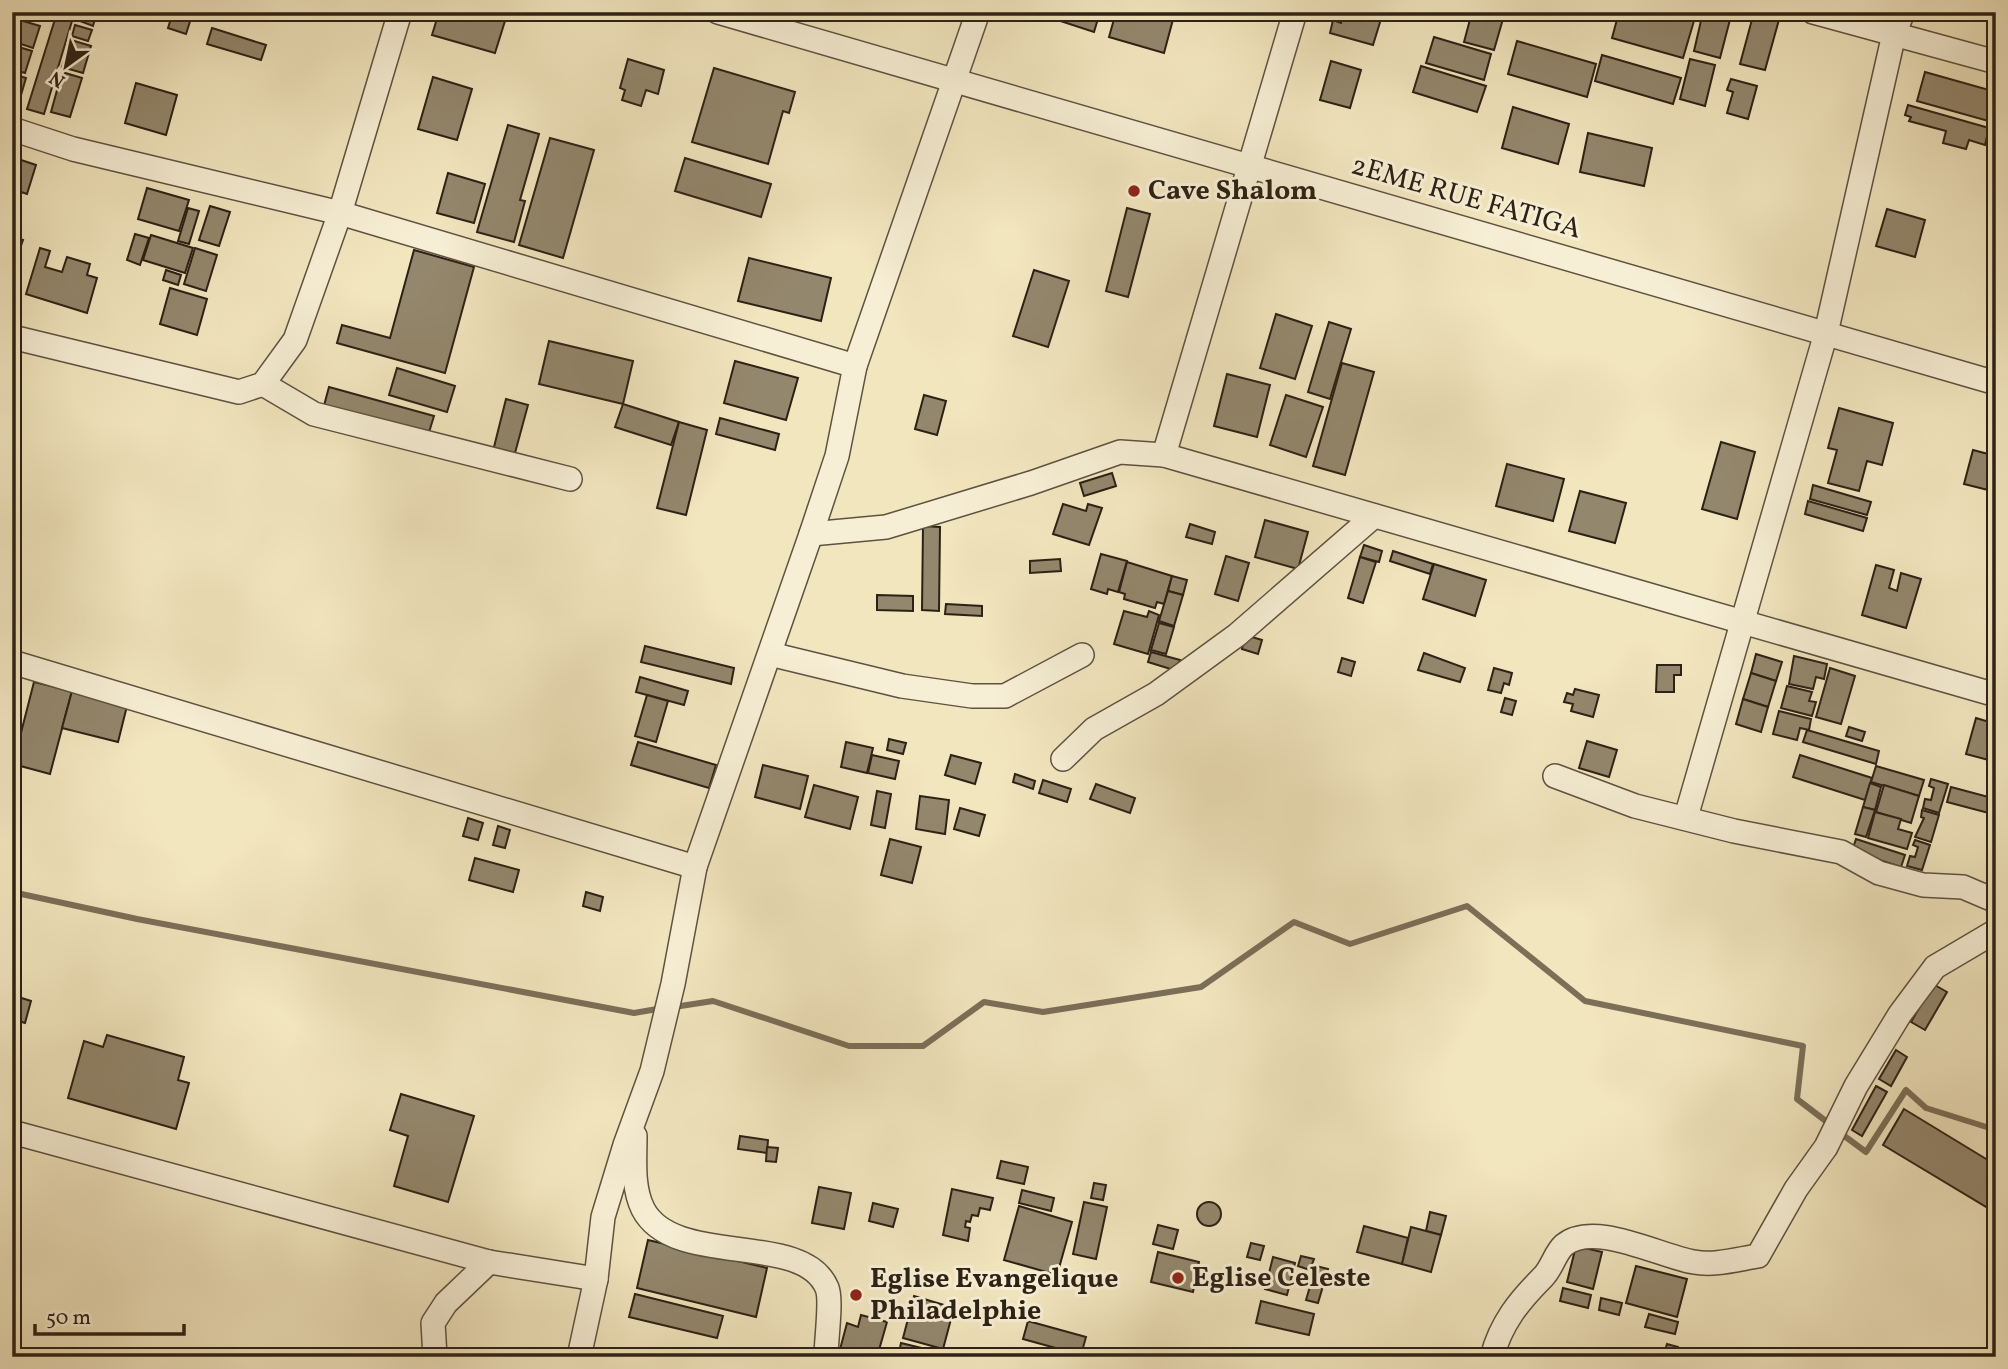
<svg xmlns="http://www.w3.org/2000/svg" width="2008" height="1369" viewBox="0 0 2008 1369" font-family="Vollkorn,serif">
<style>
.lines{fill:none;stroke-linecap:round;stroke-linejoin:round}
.stream{stroke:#7b6f58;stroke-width:6}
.building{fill:#93876d;stroke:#2c2115;stroke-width:2}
.minor-casing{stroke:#5e5240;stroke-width:26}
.minor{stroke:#f7efd5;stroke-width:23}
.poi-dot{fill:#8f2418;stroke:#f7efd5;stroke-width:2.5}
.labels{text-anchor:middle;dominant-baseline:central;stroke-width:6;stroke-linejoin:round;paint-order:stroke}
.poi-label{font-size:28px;font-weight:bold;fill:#2c2115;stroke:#f7efd5;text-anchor:start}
.street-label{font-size:28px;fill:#2c2115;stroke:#f7efd5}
</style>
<rect width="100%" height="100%" fill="#f2e6bf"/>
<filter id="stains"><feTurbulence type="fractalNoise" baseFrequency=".00286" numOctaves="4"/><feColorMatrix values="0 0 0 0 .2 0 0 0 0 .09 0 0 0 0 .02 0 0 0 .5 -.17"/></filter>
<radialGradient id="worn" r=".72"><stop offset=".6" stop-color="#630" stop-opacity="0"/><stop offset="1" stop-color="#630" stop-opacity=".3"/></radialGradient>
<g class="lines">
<g class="stream">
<polyline points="12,892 137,919 634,1013 663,1008"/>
<polyline points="674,1007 713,1001 849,1046 923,1046 984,1002 1043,1012 1201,987 1294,922 1350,944 1467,906 1585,1001 1803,1046 1797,1099 1831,1125"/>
<polyline points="1839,1132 1866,1152 1906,1090 1926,1108 1996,1130"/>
</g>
</g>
<g class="building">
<polygon points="13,12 41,12 39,21"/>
<polygon points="79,12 97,12 93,26 77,20"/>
<polygon points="173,12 193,12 186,34 168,28"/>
<polygon points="439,12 474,12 505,21 495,53 432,35"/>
<polygon points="1033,12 1100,12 1094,32"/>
<polygon points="1116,12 1175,12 1164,53 1109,37"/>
<polygon points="1344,12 1359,12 1381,19 1373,45 1330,33 1333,20 1341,23"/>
<polygon points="1472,12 1505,12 1494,50 1464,42"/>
<polygon points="1619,12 1696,14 1683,58 1612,38"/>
<polygon points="1703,12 1732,12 1720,58 1694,51"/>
<polygon points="1754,12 1780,16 1765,70 1740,64"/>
<polygon points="56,16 72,21 44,114 27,109"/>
<polygon points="13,18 40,26 33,48 12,41"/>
<polygon points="75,25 92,30 88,41 72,36"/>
<polygon points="212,28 266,45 261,60 207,44"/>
<polygon points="1434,37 1491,54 1484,80 1426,63"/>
<polygon points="71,40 91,46 83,73 62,67"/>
<polygon points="1517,41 1596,64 1587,97 1508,74"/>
<polygon points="12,45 32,51 25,73 12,69"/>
<polygon points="1602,55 1681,78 1673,104 1595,81"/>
<polygon points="628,59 664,70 658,94 646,90 641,106 622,100 625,90 620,88"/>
<polygon points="1690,59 1715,65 1705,106 1680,99"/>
<polygon points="1331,61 1361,70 1350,108 1320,100"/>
<polygon points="1421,66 1486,86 1477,112 1413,92"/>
<polygon points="714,68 795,92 789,113 783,111 768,164 692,142"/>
<polygon points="62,72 82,78 70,117 51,112"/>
<polygon points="1925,72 1996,92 1992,122 1917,101"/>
<polygon points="12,74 26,78 19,102 12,101"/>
<polygon points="433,77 472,89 457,140 418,129"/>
<polygon points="1731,79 1757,86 1748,119 1727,113 1733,92 1727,90"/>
<polygon points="136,83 177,95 166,135 125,123"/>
<polygon points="1908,105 1989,128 1985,145 1969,140 1966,149 1943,143 1946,131 1909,121 1911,117 1905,115"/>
<polygon points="1513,107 1569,124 1558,164 1502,148"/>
<polygon points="508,125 539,134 520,200 525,201 514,242 477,232"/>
<polygon points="1588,133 1652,148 1644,186 1580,172"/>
<polygon points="550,138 594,150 563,258 519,245"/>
<polygon points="12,157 36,165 27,194 12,189"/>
<polygon points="685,158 771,184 761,217 675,191"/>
<polygon points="448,173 485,184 474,223 437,213"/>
<polygon points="147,188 189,200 179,231 138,219"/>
<polygon points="210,206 230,212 219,246 199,240"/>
<polygon points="188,208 199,211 189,244 178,241"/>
<polygon points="1127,208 1150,214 1128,297 1106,291"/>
<polygon points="1887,209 1925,220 1915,257 1876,246"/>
<polygon points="135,234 149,238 140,265 127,260"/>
<polygon points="151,235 193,248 185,273 143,260"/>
<polygon points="12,237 23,240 15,263 12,262"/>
<polygon points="40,248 50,251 45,267 62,272 67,257 90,264 87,275 97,278 87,313 26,294"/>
<polygon points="195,248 217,255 206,291 184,284"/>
<polygon points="414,250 474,267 445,373 337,343 342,325 390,338"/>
<polygon points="749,258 831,278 821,321 738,301"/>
<polygon points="166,270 181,275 178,285 163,280"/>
<polygon points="1034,270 1069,281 1048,347 1013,336"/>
<polygon points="170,288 207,299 197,335 160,324"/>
<polygon points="1276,314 1312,326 1295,379 1260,368"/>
<polygon points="1329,322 1351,329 1330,399 1308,392"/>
<polygon points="549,341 633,361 623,404 539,384"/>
<polygon points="735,361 798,378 786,420 724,403"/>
<polygon points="1342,363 1374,372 1345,475 1313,466"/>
<polygon points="397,368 455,386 447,412 389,395"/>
<polygon points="1227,374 1270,385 1257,437 1214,426"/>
<polygon points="329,387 434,416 426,442 322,413"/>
<polygon points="924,395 946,401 937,435 915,429"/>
<polygon points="1286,395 1323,407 1306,457 1270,445"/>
<polygon points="506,399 528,405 512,464 491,459"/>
<polygon points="623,404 679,422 671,445 615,427"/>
<polygon points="1839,408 1893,423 1882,465 1867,461 1859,491 1828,483 1837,450 1828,448"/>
<polygon points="720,418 779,434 775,450 716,434"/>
<polygon points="679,422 707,430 686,515 657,508"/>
<polygon points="1721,442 1755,452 1737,519 1702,509"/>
<polygon points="1973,450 1996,456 1996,492 1964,484"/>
<polygon points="1507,464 1564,479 1553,521 1496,506"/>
<polygon points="1112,473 1116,486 1084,496 1080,483"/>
<polygon points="1813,485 1871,502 1867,515 1810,499"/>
<polygon points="1580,491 1626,503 1615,543 1569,531"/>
<polygon points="1808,501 1867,518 1863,531 1805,514"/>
<polygon points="1063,504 1086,511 1088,504 1102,508 1089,545 1053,534"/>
<polygon points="1265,520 1308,532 1298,569 1255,557"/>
<polygon points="1190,524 1215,532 1212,544 1186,537"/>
<polygon points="923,526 940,527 939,611 922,610"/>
<polygon points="1364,545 1382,551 1379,562 1360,557"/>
<polygon points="1393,551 1433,564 1430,574 1390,561"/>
<polygon points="1101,554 1127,561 1118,592 1108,589 1107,594 1091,589"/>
<polygon points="1226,556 1249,563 1238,601 1215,594"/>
<polygon points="1360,557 1376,562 1363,603 1348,598"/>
<polygon points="1060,559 1061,571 1030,573 1030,561"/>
<polygon points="1127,562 1172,576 1164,604 1157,602 1155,608 1124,599 1125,594 1119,592"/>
<polygon points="1434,564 1486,580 1475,616 1423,599"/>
<polygon points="1876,565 1894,570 1889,588 1897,591 1901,573 1921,579 1906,628 1862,615"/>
<polygon points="1172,576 1187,580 1183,595 1168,591"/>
<polygon points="1168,591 1183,595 1174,626 1159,621"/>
<polygon points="877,595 913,596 913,611 877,610"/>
<polygon points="946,604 982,606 982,616 945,614"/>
<polygon points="1124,611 1147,617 1149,611 1159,615 1148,654 1114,644"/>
<polygon points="1159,623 1174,627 1166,654 1151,650"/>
<polygon points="1245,635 1262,640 1258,654 1242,649"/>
<polygon points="645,646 734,668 731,684 641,662"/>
<polygon points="1151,652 1180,660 1177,671 1148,662"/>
<polygon points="1424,653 1465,668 1460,682 1418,670"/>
<polygon points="1756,654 1782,662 1776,681 1751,673"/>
<polygon points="1794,656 1827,664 1824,679 1816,677 1813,689 1789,684"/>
<polygon points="1342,658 1355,662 1351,676 1338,672"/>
<polygon points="1657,665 1681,665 1681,675 1674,675 1674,692 1656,692"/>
<polygon points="1494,668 1512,673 1509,685 1504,683 1501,693 1488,690"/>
<polygon points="1830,668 1855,676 1841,724 1816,717"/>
<polygon points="1751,673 1776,681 1768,707 1743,699"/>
<polygon points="640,677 688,691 684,705 636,692"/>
<polygon points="34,682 72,691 50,774 13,764"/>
<polygon points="1787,686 1812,692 1809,701 1816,702 1812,716 1781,708"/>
<polygon points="1575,689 1599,695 1593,717 1571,711 1573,704 1564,702 1567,693 1573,695"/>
<polygon points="72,691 127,706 118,742 62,728"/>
<polygon points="647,695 668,701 656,742 635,736"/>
<polygon points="1505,698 1516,701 1512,715 1501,712"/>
<polygon points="1743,699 1768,707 1761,732 1736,724"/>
<polygon points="1779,711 1811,719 1809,730 1800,728 1797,740 1773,734"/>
<polygon points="1976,718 1996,724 1996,762 1966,754"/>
<polygon points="1849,727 1865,732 1862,741 1846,736"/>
<polygon points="1807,730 1879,751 1876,764 1803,742"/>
<polygon points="889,739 906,743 903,754 887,750"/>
<polygon points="1587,741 1617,750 1609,777 1579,768"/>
<polygon points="638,742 716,765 709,788 631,765"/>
<polygon points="846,742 873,748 867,773 841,767"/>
<polygon points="872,755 899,761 895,779 868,773"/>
<polygon points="951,755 981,763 975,784 945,775"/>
<polygon points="1800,755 1872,778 1865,800 1793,777"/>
<polygon points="763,765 808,776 800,809 755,797"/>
<polygon points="1876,766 1924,780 1919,796 1871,782"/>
<polygon points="1015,774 1035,781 1033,789 1013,782"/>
<polygon points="1931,779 1948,784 1939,813 1923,808 1925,799 1931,800 1934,788 1929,786"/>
<polygon points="1043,780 1071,789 1067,802 1039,793"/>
<polygon points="1870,783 1881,787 1875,810 1863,807"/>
<polygon points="1096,784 1135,798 1130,813 1090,799"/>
<polygon points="814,785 858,797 850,829 805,817"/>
<polygon points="1884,785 1919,796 1911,823 1876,812"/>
<polygon points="1951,787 1996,799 1996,815 1947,802"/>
<polygon points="877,791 891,794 885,828 871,825"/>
<polygon points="920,796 949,800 945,834 916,829"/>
<polygon points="1863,807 1875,810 1866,837 1855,834"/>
<polygon points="960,808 985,815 979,836 954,829"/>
<polygon points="1922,810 1939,815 1931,842 1915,837 1924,818 1921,817"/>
<polygon points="1875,812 1901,819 1898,829 1912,833 1907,849 1868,838"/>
<polygon points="468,818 483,823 478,840 463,836"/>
<polygon points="498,826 510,830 505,848 493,845"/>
<polygon points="890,839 921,847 912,883 881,875"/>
<polygon points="1856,839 1905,855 1901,867 1852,851"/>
<polygon points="1915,840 1930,845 1922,870 1907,866 1910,856 1915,857 1918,847 1913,845"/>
<polygon points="475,858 519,870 513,892 469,880"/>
<polygon points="586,892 603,897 600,911 583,906"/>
<polygon points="1933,984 1947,992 1925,1030 1911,1022"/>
<polygon points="12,995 31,1001 25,1023 12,1019"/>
<polygon points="107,1035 184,1057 178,1080 189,1083 176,1129 68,1098 84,1041 103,1047"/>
<polygon points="1896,1050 1907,1057 1891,1086 1879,1079"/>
<polygon points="1876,1086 1887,1092 1862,1136 1852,1130"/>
<polygon points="401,1094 474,1116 448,1202 394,1186 408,1136 390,1130"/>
<polygon points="1904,1109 1996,1165 1996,1194 1988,1208 1883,1145"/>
<polygon points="740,1136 768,1140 767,1153 738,1149"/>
<polygon points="767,1147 778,1148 776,1162 766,1161"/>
<polygon points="1001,1161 1028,1167 1024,1184 997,1178"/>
<polygon points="1094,1183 1106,1185 1103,1200 1091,1198"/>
<polygon points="819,1187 851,1193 844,1229 812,1223"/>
<polygon points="952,1189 993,1198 990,1210 980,1208 978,1216 972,1215 970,1222 966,1221 965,1227 970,1228 968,1241 943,1235"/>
<polygon points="1022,1190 1054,1198 1051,1211 1019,1203"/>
<polygon points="1084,1202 1107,1207 1096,1259 1073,1254"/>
<circle cx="1209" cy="1214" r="12"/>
<polygon points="873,1203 898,1209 893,1227 869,1221"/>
<polygon points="1019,1206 1072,1222 1057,1275 1004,1260"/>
<polygon points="1430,1212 1446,1216 1441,1235 1426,1231"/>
<polygon points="1158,1225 1178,1230 1173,1249 1153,1244"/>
<polygon points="1364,1226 1408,1238 1402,1264 1357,1252"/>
<polygon points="1411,1227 1441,1235 1431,1272 1402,1264"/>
<polygon points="648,1240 767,1268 756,1317 637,1288"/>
<polygon points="1251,1243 1264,1246 1260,1260 1247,1257"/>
<polygon points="1576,1246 1602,1252 1593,1289 1567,1282"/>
<polygon points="1158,1252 1199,1262 1193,1292 1151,1282"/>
<polygon points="1301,1256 1314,1259 1310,1270 1298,1266"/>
<polygon points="1273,1257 1295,1263 1287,1295 1265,1289"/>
<polygon points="1316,1266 1328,1269 1318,1303 1306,1300"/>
<polygon points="1636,1266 1687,1279 1677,1317 1626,1303"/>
<polygon points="1563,1288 1591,1295 1588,1308 1560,1301"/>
<polygon points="635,1294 723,1316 717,1338 629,1317"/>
<polygon points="914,1296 954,1308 943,1349 903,1338"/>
<polygon points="1601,1298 1622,1303 1619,1315 1599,1310"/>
<polygon points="1261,1301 1314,1314 1309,1335 1256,1323"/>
<polygon points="1649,1314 1678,1322 1675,1334 1645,1327"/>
<polygon points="861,1315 887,1322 877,1357 838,1357 847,1323 858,1327"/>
<polygon points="1028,1321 1086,1337 1081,1355 1023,1339"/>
<polygon points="901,1343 959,1357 898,1357"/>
<polygon points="1667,1344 1678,1347 1676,1357 1663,1357"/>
</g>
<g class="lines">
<g class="minor-casing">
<g id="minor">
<polyline points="718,12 1996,383"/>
<polyline points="1813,12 1996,62"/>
<polyline points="12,129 73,149 340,213 855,366"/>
<polyline points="12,337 239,392 263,384 295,340 340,213 400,12"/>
<polyline points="263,384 314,414 570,479"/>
<polyline points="1164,455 1295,12"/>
<polyline points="811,534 886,527 1031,483 1120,452 1164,455 1996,695"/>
<polyline points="770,654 902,686 972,696 1005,696 1082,655"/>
<polyline points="12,662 695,867"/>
<polyline points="1063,759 1094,729 1156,694 1237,635 1374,516"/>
<polyline points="1555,776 1635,806 1734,831 1841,852 1879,873 1923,885 1963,887 1996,901"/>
<polyline points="1686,817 1826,333 1894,34 1903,12"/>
<polyline points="12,1132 489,1262 596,1279"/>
<path d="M635 1136C635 1159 632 1187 643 1209 674 1269 803 1230 827 1288 832 1300 826 1340 826 1357"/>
<polyline points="435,1357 433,1323 446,1303 489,1262"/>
<polyline points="579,1357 596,1279 603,1217 625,1145 652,1071 673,984 695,867 811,534 837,456 855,366 978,12"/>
<path d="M1492 1357C1501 1323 1519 1301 1543 1277 1552 1268 1555 1253 1564 1245 1594 1220 1661 1257 1694 1262 1714 1266 1738 1259 1758 1256L1796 1189 1826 1147 1856 1086 1900 1014 1935 967 1996 931"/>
</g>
</g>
<use href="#minor" class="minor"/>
</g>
<g class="poi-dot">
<circle cx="1134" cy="191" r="7"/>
<circle cx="1178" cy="1278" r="7"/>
<circle cx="856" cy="1295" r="7"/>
</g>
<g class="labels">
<g class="poi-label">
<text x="1148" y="191">Cave Shalom</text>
<text x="1192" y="1278">Eglise Celeste</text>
<text x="870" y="1279">Eglise Evangelique<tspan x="870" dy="32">Philadelphie</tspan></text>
</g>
<g class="street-label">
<text transform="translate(1466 198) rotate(16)">2EME RUE FATIGA</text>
</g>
</g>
<rect width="2008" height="1369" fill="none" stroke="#f2e6bf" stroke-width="42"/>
<rect x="14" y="14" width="1980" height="1341" fill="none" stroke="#2c2115" stroke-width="3.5"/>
<rect x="21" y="21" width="1966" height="1327" fill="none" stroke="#2c2115" stroke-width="2"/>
<g transform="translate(66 66) rotate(213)" stroke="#f7efd5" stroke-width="5" paint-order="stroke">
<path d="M0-5L12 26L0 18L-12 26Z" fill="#2c2115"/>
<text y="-10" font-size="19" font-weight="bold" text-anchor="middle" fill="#2c2115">N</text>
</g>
<path d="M35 1324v10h149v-10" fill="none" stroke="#2c2115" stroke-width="3.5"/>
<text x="46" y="1324" font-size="21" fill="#2c2115" stroke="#f7efd5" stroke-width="5" paint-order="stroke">50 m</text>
<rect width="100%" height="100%" filter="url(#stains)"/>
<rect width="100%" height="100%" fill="url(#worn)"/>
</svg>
